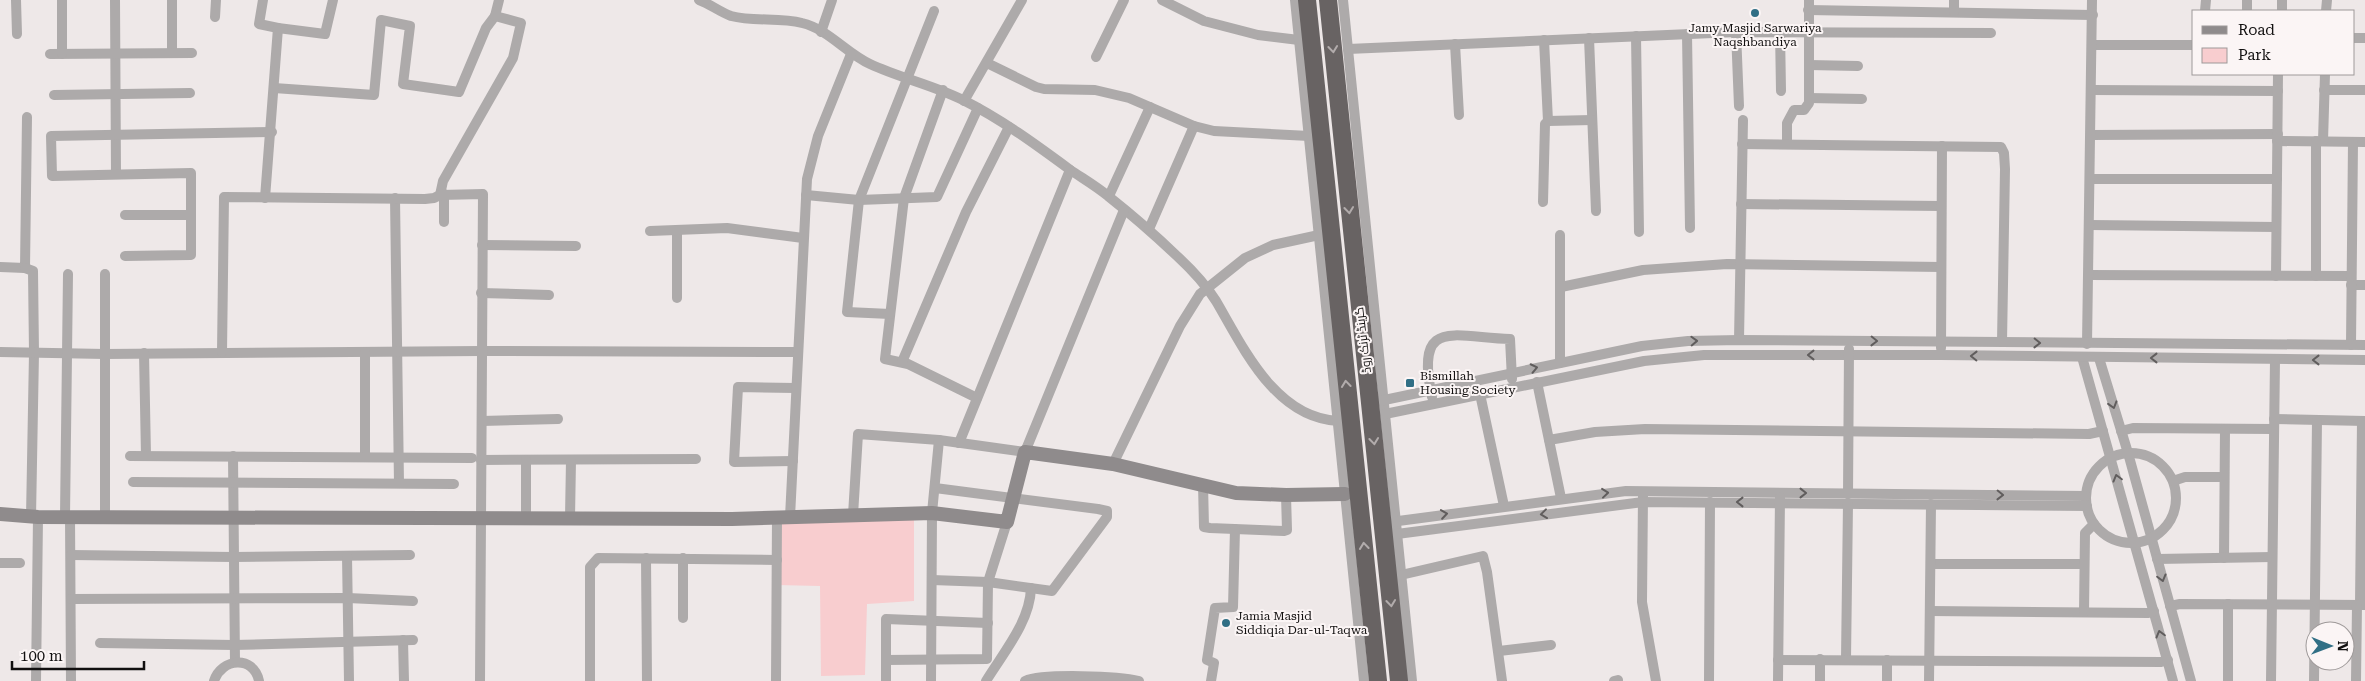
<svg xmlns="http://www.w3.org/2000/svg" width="2365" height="681" viewBox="0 0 2365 681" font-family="'Roboto Serif',Cairo,serif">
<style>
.green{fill:#f8cdcf}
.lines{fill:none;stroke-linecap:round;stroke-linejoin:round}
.street{stroke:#adaaaa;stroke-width:10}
.secondary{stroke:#8f8b8c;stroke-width:14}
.highway{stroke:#686363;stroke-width:18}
.oneway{stroke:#b2acac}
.oneway2{stroke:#605d5d}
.poi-dot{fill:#316f85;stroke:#fbf5f5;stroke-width:2}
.labels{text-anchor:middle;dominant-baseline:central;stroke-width:4;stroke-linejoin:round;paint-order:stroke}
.poi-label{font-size:12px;fill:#121010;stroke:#fbf5f5;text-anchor:start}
.street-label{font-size:12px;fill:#121010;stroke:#fbf5f5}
</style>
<rect width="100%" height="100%" fill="#eee8e8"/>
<polygon class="green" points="914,514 914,601 867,604 865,675 821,676 820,586 776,585 777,517"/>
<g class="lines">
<g class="street">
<polyline points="16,0 17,34"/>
<polyline points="115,0 116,174"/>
<polyline points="172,0 172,53"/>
<polyline points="263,0 259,24 278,28"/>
<path d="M699 0C710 4 720 12 731 16 754 22 780 17 802 23 828 29 846 53 870 64 900 78 933 85 963 100 1001 119 1035 144 1069 169 1082 178 1096 186 1108 196 1132 215 1155 235 1177 256 1191 269 1206 285 1216 301 1243 347 1275 418 1338 421"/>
<polyline points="1162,0 1204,21 1258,35 1299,40"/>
<polyline points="1295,0 1364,681"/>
<polyline points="1343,0 1412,681"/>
<polyline points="1808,10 2093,15"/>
<polyline points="2205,11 2206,0"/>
<polyline points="2247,11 2247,0"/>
<polyline points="2282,11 2282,0"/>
<polyline points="2326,11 2327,0"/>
<polyline points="1954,12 1954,0"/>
<polyline points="215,17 216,0"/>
<polyline points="1780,31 1781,91"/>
<polyline points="821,32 832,0"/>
<polyline points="1736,32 1739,106"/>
<polyline points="1687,34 1690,228"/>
<polyline points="1636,36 1639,232"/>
<polyline points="1589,38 1596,211"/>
<polyline points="2354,38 2365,38"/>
<polyline points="1455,44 1459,115"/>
<polyline points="2092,45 2194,45"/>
<polyline points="1348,49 1736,32 1991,33"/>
<polyline points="50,54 192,53"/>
<polyline points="62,54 62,0"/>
<polyline points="1096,57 1124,0"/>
<polyline points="987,63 1036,87 1044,89 1095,90 1129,98 1194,126 1214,131 1309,136"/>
<polyline points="1809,65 1858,66"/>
<polyline points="274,88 374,95 381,20 410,26 403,84 459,92 486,28 495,16"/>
<polyline points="943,90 904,198 885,359 908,364 977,398"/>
<polyline points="2092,90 2278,91"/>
<polyline points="2324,90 2365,90"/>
<polyline points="54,95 190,93"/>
<polyline points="1809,98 1862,99"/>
<polyline points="964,101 1022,0"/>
<polyline points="1548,121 1592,120"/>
<polyline points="2091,135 2278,134"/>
<polyline points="2277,141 2365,142"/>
<polyline points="2323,141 2325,74"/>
<polyline points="1787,143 1787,123 1794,110 1804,110 1809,103 1809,0"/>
<polyline points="1742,144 2001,147 2004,153 2005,169 2002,342"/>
<polyline points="2090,179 2277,179"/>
<polyline points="440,195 443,181 513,58 521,23 495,16 499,0"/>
<polyline points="806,195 859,200 937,197 978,108"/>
<polyline points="1109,196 1150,107"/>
<polyline points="265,198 278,28 325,34 333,0"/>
<polyline points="395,198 399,483"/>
<polyline points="1543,202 1545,124 1548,121 1544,40"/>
<polyline points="1741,204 1941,206"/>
<polyline points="125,215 191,215"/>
<polyline points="444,222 444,194"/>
<polyline points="2090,225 2276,227"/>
<polyline points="1149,229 1194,126"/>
<polyline points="677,230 677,298"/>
<polyline points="650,231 727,228 803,238"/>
<polyline points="482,245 576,246"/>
<polyline points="125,256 191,255 191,173 52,176 51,136 272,132"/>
<polyline points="0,267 25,268 27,117"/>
<polyline points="25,268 33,271 34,353 31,517"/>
<polyline points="2089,275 2351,276"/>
<polyline points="2276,276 2278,74"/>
<polyline points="2316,276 2316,141"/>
<polyline points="2351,285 2365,285"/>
<polyline points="1561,287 1643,270 1727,264 1941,267"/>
<polyline points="481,293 549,295"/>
<polyline points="890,314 847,312 859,200 934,11"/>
<polyline points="1739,340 1743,120"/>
<polyline points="2087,344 2092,0"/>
<polyline points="2351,345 2353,142"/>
<polyline points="1941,348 1942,146"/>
<polyline points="0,352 105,354 481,351 797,352"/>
<polyline points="222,352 224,197 425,199 434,198 440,195 483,194 480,681"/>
<polyline points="365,352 365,457"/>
<polyline points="144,353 146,456"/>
<polyline points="2082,357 2173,681"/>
<polyline points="2099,358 2128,453 2191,681"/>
<polyline points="902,362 966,212 1009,127"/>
<polyline points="1560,363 1560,235"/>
<polyline points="1537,382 1561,498"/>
<polyline points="1480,394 1504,506"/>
<path d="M1432 397C1415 317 1452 337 1510 339L1512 379"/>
<polyline points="1370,403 1642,346 1688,341 1739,340 2365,345"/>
<polyline points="1385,414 1644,361 1704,355 1941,355 2365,360"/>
<polyline points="2274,419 2365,421"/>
<polyline points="482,421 558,419"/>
<polyline points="2121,431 2133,428 2273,429"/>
<polyline points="1549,440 1595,432 1645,429 2089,434 2103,431"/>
<polyline points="959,443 1070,170"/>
<circle cx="2131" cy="498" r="45"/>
<polyline points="130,456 472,458"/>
<polyline points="233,456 235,662"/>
<polyline points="481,460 696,459"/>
<polyline points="793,461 734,462 738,387 795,388"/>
<polyline points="1113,464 1180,326 1200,294 1245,258 1273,245 1319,235"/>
<polyline points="2173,481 2185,477 2224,477"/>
<polyline points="133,482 454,484"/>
<polyline points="1203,484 1204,527 1210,528 1284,531 1287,530 1286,495"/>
<polyline points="1848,494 1849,349"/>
<polyline points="1643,495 1642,602 1656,681"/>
<polyline points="853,515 858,434 939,440 1025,452 1124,210"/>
<polyline points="65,516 68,274"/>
<polyline points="70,516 71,681"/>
<polyline points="105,516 105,274"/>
<polyline points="790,517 807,179 818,136 851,54"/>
<polyline points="526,518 526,460"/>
<polyline points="570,518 571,460"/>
<polyline points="1383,523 1626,491 2086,496"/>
<polyline points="1397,534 1643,502 2087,506"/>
<polyline points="71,555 233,557 410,555"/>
<polyline points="347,556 349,681"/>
<polyline points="646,558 647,681"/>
<polyline points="683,558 683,618"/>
<polyline points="2224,558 2225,429"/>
<polyline points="2157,559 2272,557"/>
<polyline points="0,563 20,563"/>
<polyline points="1931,564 2084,564"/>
<polyline points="1401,575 1483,556 1487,572 1502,681"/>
<polyline points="932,580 988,582 1052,591 1107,517 1107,511 1098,509 935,488"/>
<polyline points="71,599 348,598 413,601"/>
<polyline points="2360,605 2362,421"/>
<polyline points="2170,606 2180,604 2365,605"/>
<polyline points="1930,611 2148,613 2154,611"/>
<polyline points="2084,612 2085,533 2094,524"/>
<polyline points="403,640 404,681"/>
<polyline points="100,643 234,645 413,640"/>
<polyline points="1499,651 1551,645"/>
<polyline points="1820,659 1820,681"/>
<polyline points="1846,659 1848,503"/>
<polyline points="886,660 987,659 988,582 1007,522"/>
<polyline points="1778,660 2161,662 2168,660"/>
<polyline points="1887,660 1887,681"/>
<polyline points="36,681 38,517"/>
<path d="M214 681C221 658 254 655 259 681"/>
<polyline points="590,681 590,567 598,558 777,560"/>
<polyline points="776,681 777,517"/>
<polyline points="886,681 886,619 988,623"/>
<polyline points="931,681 932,513 939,440"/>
<path d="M986 681C1003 653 1030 622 1031 588"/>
<path d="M1025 681C1043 673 1119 676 1139 681"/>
<polyline points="1211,681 1214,663 1207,660 1215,608 1233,607 1235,529"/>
<polyline points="1614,681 1618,680"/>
<polyline points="1709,681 1710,502"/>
<polyline points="1778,681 1780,497"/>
<polyline points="1929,681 1931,504"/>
<polyline points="2228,681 2228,604"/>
<polyline points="2271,681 2275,360"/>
<polyline points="2314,681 2317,420"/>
<polyline points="2356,681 2357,605"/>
</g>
<polyline class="secondary" points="0,514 38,517 732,519 932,513 1007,522 1025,452 1113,464 1236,493 1286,495 1345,494"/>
<g class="highway">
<polyline points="1307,0 1378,681"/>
<polyline points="1328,0 1399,681"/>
</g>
</g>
<defs><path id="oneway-chevron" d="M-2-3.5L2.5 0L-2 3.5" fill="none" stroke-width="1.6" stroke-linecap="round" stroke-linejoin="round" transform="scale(1.25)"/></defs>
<g class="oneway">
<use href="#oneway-chevron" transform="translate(1333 49) rotate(84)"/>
<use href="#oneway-chevron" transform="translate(1349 210) rotate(84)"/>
<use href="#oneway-chevron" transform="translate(1346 384) rotate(-96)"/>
<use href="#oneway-chevron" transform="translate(1374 441) rotate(84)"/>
<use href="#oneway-chevron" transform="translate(1364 546) rotate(-96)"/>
<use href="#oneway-chevron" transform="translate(1391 603) rotate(84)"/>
</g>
<g class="oneway2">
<use href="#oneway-chevron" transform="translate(1694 341) rotate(-2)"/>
<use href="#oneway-chevron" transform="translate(1874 341) rotate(1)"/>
<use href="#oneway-chevron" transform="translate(2037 343) rotate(1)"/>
<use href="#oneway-chevron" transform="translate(1811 355) rotate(-180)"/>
<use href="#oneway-chevron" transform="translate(1974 356) rotate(-179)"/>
<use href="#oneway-chevron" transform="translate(2154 358) rotate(-180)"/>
<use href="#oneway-chevron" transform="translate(2316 360) rotate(180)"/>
<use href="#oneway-chevron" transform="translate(1534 368) rotate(-12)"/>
<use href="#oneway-chevron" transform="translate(2113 405) rotate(73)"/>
<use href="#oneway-chevron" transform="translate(2117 478) rotate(-105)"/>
<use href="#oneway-chevron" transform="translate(1605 493) rotate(-6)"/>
<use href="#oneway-chevron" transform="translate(1803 493)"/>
<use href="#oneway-chevron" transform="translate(2000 495) rotate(1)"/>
<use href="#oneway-chevron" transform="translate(1740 502) rotate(-180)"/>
<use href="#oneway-chevron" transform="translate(1444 514) rotate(-8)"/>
<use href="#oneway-chevron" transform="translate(1544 514) rotate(173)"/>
<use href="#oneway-chevron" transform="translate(2162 578) rotate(75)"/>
<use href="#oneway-chevron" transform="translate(2160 634) rotate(-105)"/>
</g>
<g class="poi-dot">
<circle cx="1755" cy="13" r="5"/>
<rect x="1405" y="378" width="10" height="10" rx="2.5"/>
<circle cx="1226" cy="623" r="5"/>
</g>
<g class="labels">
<g class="poi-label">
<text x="1755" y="28" text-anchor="middle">Jamy Masjid Sarwariya<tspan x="1755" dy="14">Naqshbandiya</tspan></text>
<text x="1420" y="376">Bismillah<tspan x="1420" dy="14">Housing Society</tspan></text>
<text x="1236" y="616">Jamia Masjid<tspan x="1236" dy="14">Siddiqia Dar-ul-Taqwa</tspan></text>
</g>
<g class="street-label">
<text transform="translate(1363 340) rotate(-97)">گرینڈ ٹرنک روڈ</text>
</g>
</g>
<rect x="2192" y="10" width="162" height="65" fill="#fbf5f5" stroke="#9e9999"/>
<rect x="2202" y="26" width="25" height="8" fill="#8f8b8c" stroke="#9e9999"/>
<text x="2238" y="35" font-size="15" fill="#121010">Road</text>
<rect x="2202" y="48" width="25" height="15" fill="#f8cdcf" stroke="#9e9999"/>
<text x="2238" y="60" font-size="15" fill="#121010">Park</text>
<g transform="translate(2330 646) rotate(91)"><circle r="24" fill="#fbf5f5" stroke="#9e9999"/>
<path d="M0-4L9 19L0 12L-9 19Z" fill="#316f85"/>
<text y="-8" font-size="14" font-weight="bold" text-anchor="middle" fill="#121010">N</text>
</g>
<path d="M12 661v8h132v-8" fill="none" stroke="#121010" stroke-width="2.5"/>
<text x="20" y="661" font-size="15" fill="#121010" stroke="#fbf5f5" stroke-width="4" paint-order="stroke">100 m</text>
</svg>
